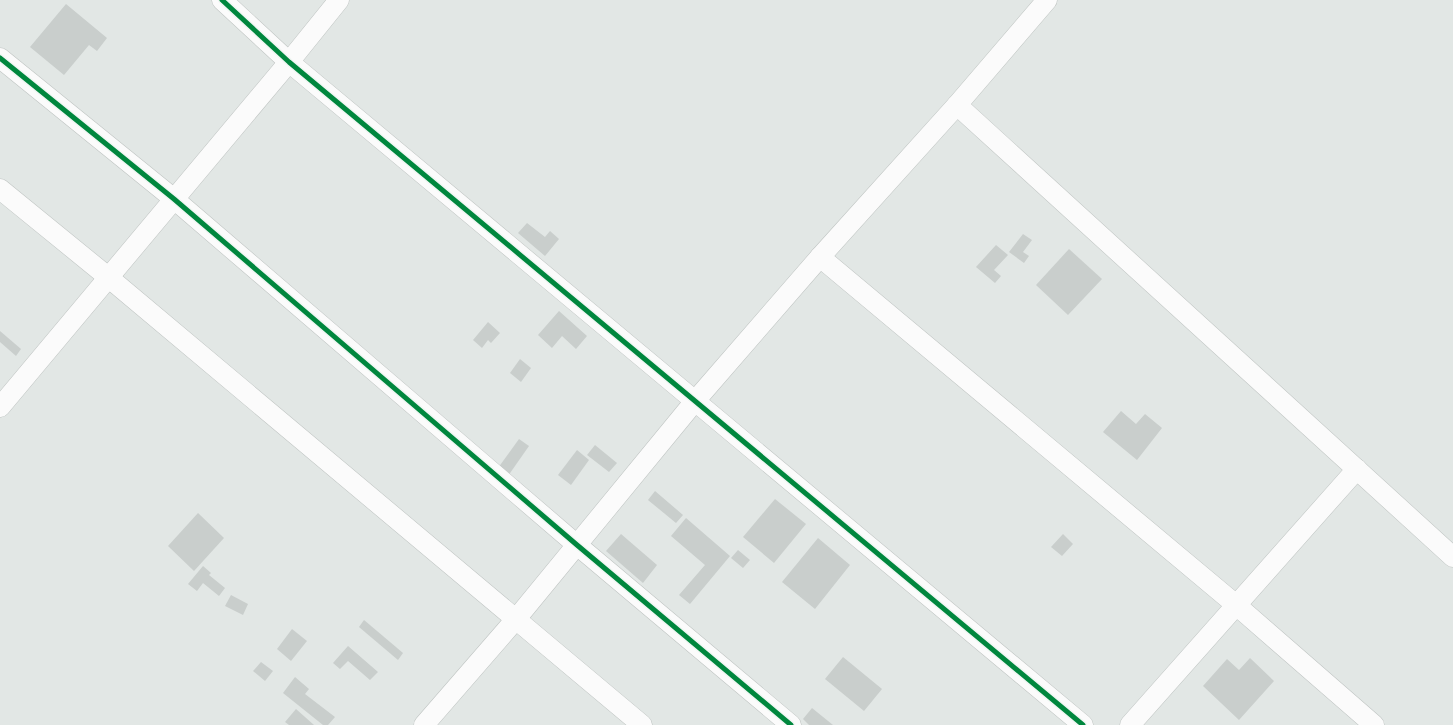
<svg xmlns="http://www.w3.org/2000/svg" width="1453" height="725" viewBox="0 0 1453 725" font-family="Roboto,sans-serif">
<style>
.building{fill:#c9cecc}
.lines{fill:none;stroke-linecap:round;stroke-linejoin:round}
.minor-casing{stroke:#bfc4c2;stroke-width:21}
.minor{stroke:#fbfbfb;stroke-width:20}
.cycleway-casing{stroke:#f0f6f3;stroke-width:8}
.cycleway{stroke:#00873e;stroke-width:5}
</style>
<rect width="100%" height="100%" fill="#e2e7e5"/>
<g class="building">
<polygon points="66,4 107,38 97,51 89,45 64,75 30,47"/>
<polygon points="527,223 545,237 550,231 559,239 545,256 518,233"/>
<polygon points="1023,234 1032,240 1023,252 1029,256 1024,263 1009,252"/>
<polygon points="996,245 1008,255 994,270 1001,276 995,283 976,267"/>
<polygon points="1069,249 1102,279 1068,315 1036,285"/>
<polygon points="559,311 587,336 576,349 562,336 552,348 538,335"/>
<polygon points="488,322 500,333 491,343 488,340 482,348 473,340"/>
<polygon points="0,331 21,349 16,356 0,342"/>
<polygon points="520,359 531,368 521,382 510,373"/>
<polygon points="1121,411 1136,424 1145,414 1162,428 1137,460 1103,432"/>
<polygon points="519,439 529,446 508,476 498,468"/>
<polygon points="595,445 617,463 609,472 587,455"/>
<polygon points="577,450 589,460 571,485 558,475"/>
<polygon points="655,491 683,515 676,523 648,500"/>
<polygon points="775,499 806,524 774,563 743,537"/>
<polygon points="198,513 224,538 194,571 168,546"/>
<polygon points="686,518 730,556 690,604 679,595 705,565 671,536"/>
<polygon points="621,534 657,565 643,583 606,551"/>
<polygon points="1063,534 1073,544 1062,556 1051,547"/>
<polygon points="818,538 850,565 815,609 782,582"/>
<polygon points="738,550 750,560 743,568 731,558"/>
<polygon points="203,566 211,573 209,575 225,588 219,596 203,583 197,591 188,584"/>
<polygon points="231,595 248,604 243,615 225,606"/>
<polygon points="364,620 403,653 398,660 359,627"/>
<polygon points="292,629 307,641 291,661 277,649"/>
<polygon points="348,646 378,672 370,680 348,661 340,669 333,663"/>
<polygon points="843,657 882,689 864,711 825,679"/>
<polygon points="1250,658 1274,681 1239,720 1203,686 1227,659 1239,670"/>
<polygon points="261,662 273,671 265,681 253,671"/>
<polygon points="295,677 309,689 305,694 335,717 328,725 323,725 283,693"/>
<polygon points="812,708 833,725 809,725 803,719"/>
<polygon points="296,709 314,725 289,725 285,722"/>
</g>
<g class="lines">
<g class="minor-casing">
<g id="minor">
<polyline points="222,0 289,62 1083,725"/>
<polyline points="0,58 174,199 577,545 791,725"/>
<polyline points="957,105 1453,557"/>
<polyline points="0,189 108,277 642,725"/>
<polyline points="820,257 1235,604 1374,725"/>
<polyline points="0,407 289,62 339,0"/>
<polyline points="424,725 516,619 695,401 820,257 957,105 1047,0"/>
<polyline points="1130,725 1357,469"/>
</g>
</g>
<use href="#minor" class="minor"/>
<g class="cycleway-casing">
<g id="cycleway">
<polyline points="222,0 289,62 1083,725"/>
<polyline points="0,58 174,199 577,545 791,725"/>
</g>
</g>
<use href="#cycleway" class="cycleway"/>
</g>
</svg>
